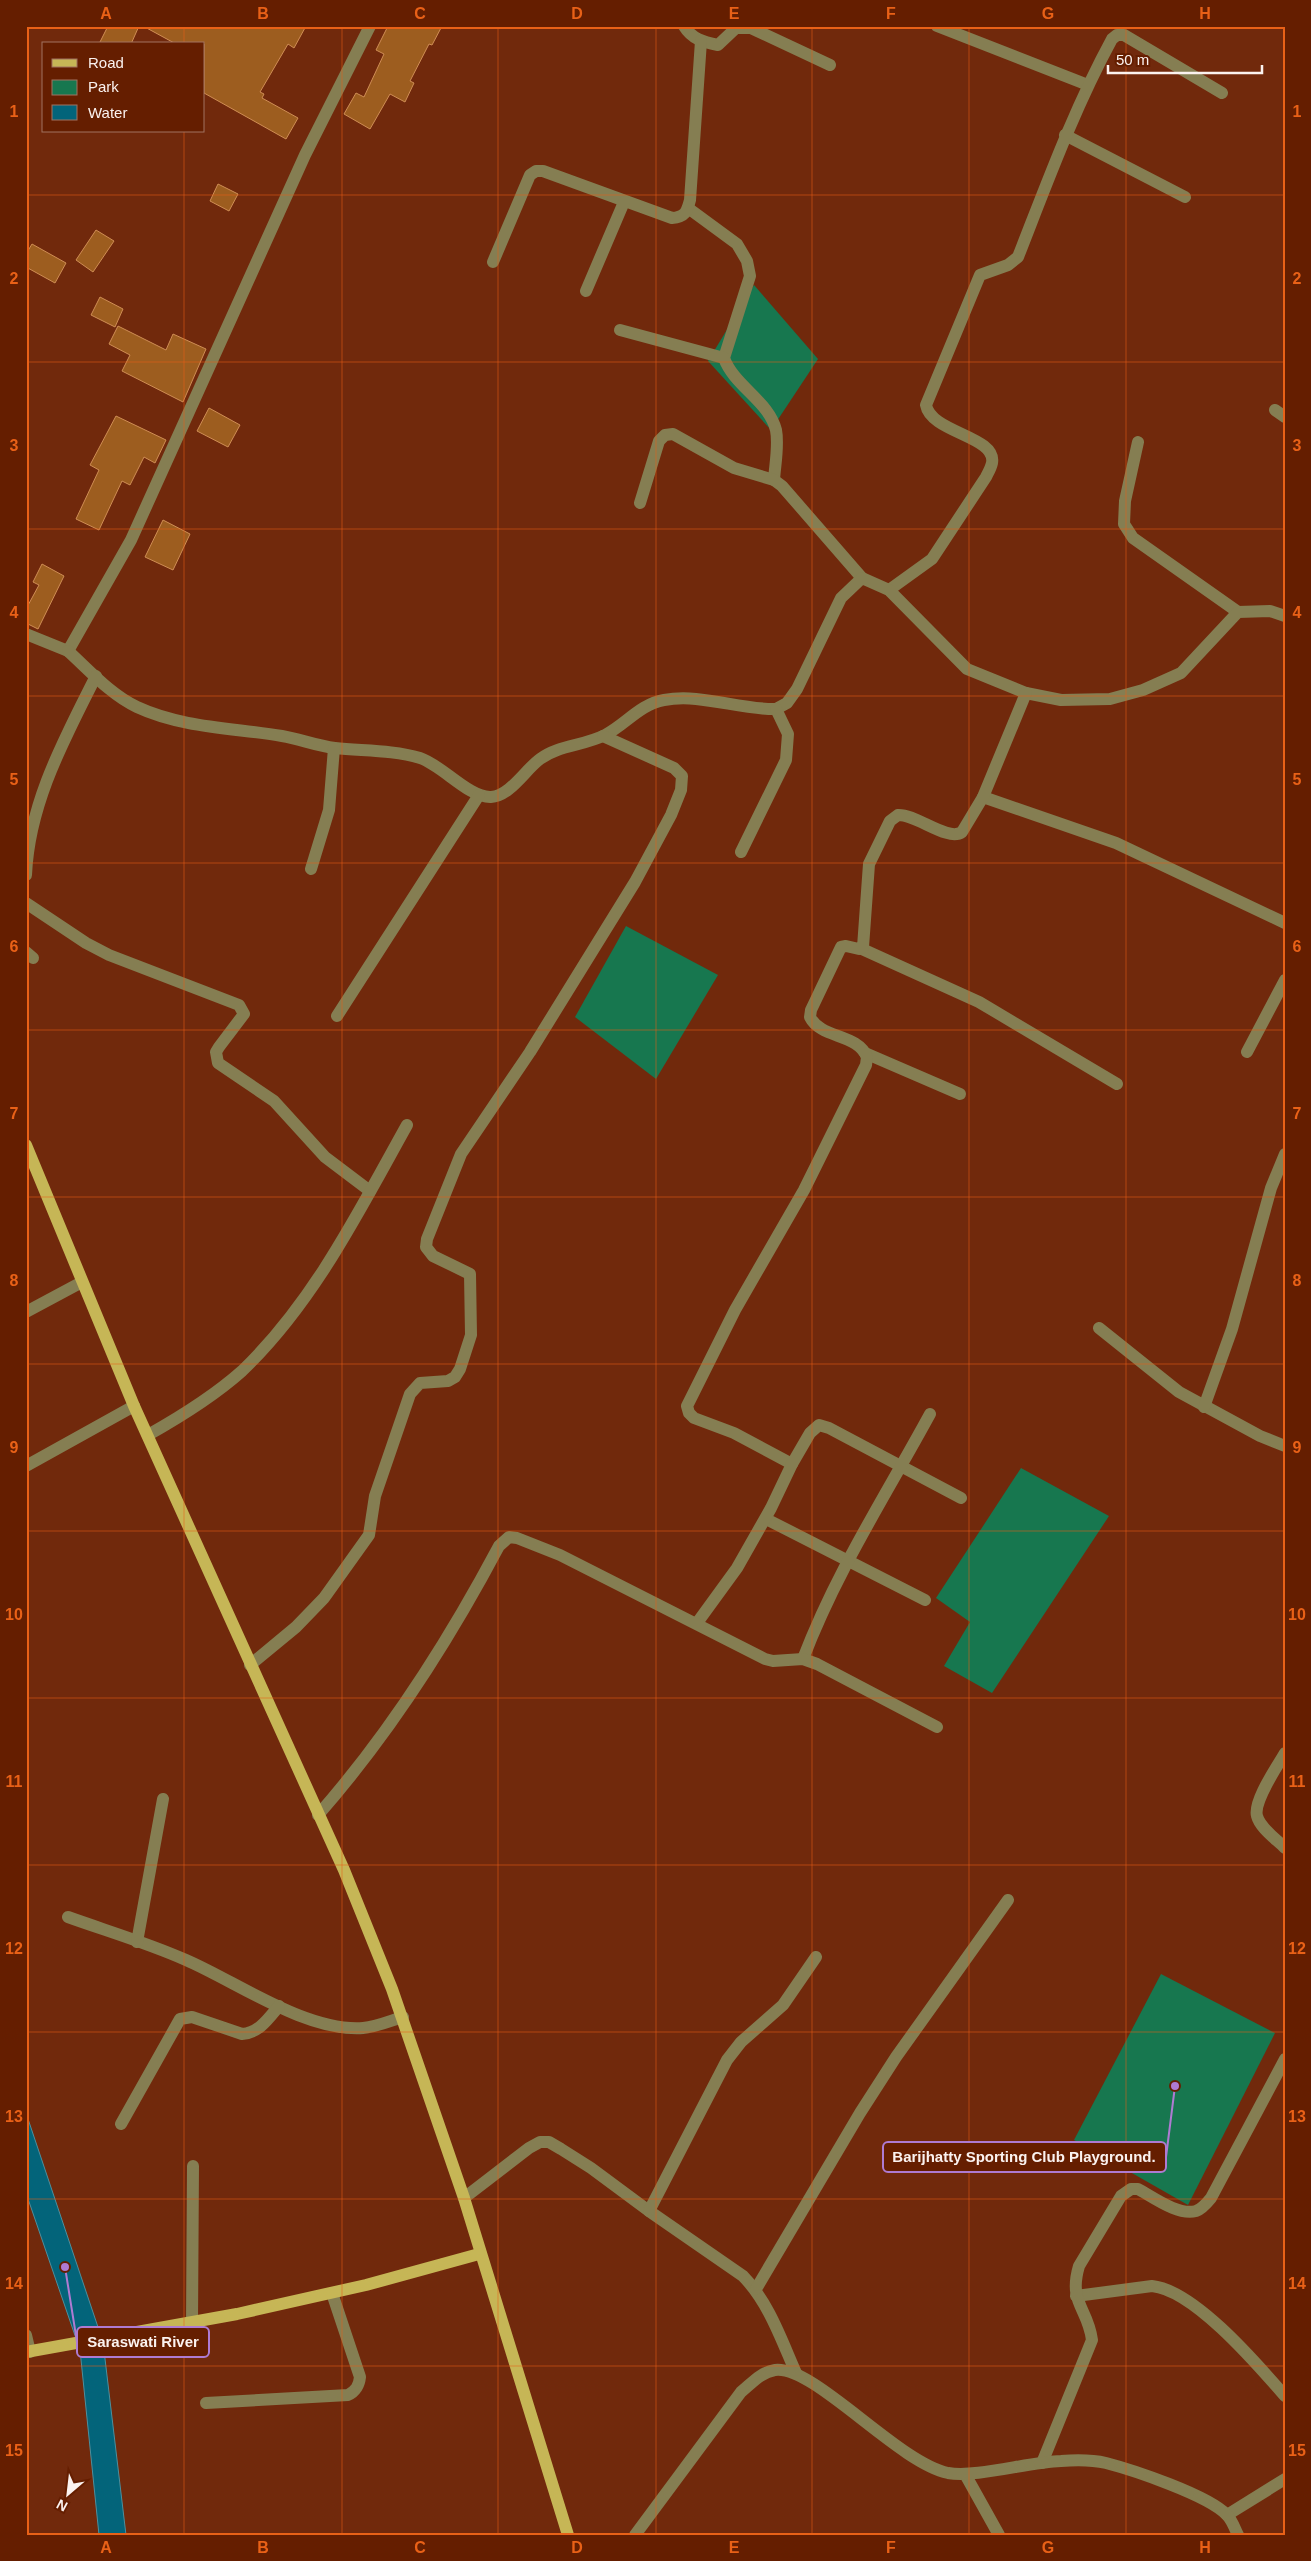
<svg xmlns="http://www.w3.org/2000/svg" width="1311" height="2561" viewBox="0 0 1311 2561" font-family="Helvetica,sans-serif">
<style>
.green{fill:#17774f}
.water{fill:#03647a;stroke:#4d8f9d}
.building{fill:#9d5d1f;stroke:#cf8d54}
.lines{fill:none;stroke-linecap:round;stroke-linejoin:round}
.minor{stroke:#857e52;stroke-width:12}
.major{stroke:#c6b656;stroke-width:12}
.grid{fill:none;stroke:#e96117;stroke-width:1;stroke-opacity:0.55}
.leader{fill:none;stroke:#ae7bd2;stroke-width:2}
.callout-dot{fill:#ae7bd2;stroke:#651e00;stroke-width:2}
.callout{fill:#651e00;stroke:#ae7bd2;stroke-width:2}
.callout-label{font-size:15px;text-anchor:middle;font-weight:bold;fill:#fbf2ef}
.neatline{fill:none;stroke:#e96117;stroke-width:2}
.grid-label{font-size:16px;text-anchor:middle;font-weight:bold;fill:#e96117}
</style>
<rect width="100%" height="100%" fill="#71290c"/>
<g class="green">
<polygon points="754,285 818,359 771,430 708,361"/>
<polygon points="626,926 718,975 656,1079 575,1017"/>
<polygon points="1021,1468 1109,1516 992,1693 944,1666 970,1622 936,1598"/>
<polygon points="1161,1974 1275,2033 1188,2205 1074,2140"/>
</g>
<polygon class="water" points="26,2113 103,2342 126,2535 99,2535 80,2350 26,2193"/>
<g class="building">
<polygon points="108,26 139,26 131,44 99,44"/>
<polygon points="143,26 306,26 294,48 288,44 260,92 264,94 262,98 298,118 286,139 204,93 204,44 176,44"/>
<polygon points="388,26 442,26 432,45 429,44 410,81 414,83 405,102 390,94 370,129 344,114 356,93 364,97 384,54 376,50"/>
<polygon points="218,184 238,194 229,211 210,201"/>
<polygon points="96,230 114,241 93,272 76,260"/>
<polygon points="32,244 66,263 55,283 26,267 26,254"/>
<polygon points="100,297 123,309 115,327 91,315"/>
<polygon points="118,326 166,350 173,334 206,349 183,402 122,371 130,355 109,344"/>
<polygon points="209,408 240,425 228,447 197,431"/>
<polygon points="116,416 166,440 155,463 144,457 130,485 122,481 99,530 76,519 99,470 90,465"/>
<polygon points="163,520 190,534 173,570 145,557"/>
<polygon points="42,564 64,576 38,629 26,623 26,609 39,585 33,582"/>
</g>
<g class="lines">
<g class="minor">
<path d="M684 26C692 39 703 42 718 45L736 28H751L830 65"/>
<polyline points="937,26 1088,85"/>
<polyline points="1065,135 1185,197"/>
<path d="M688 208 737 244 747 261 750 276 724 358C734 386 769 401 776 430 779 445 775 465 774 480"/>
<path d="M493 262 530 175 536 171H543L672 218C685 217 687 212 690 200L701 41"/>
<polyline points="586,291 624,202"/>
<polyline points="620,330 724,358"/>
<polyline points="1275,410 1285,417"/>
<polyline points="1138,442 1125,501 1124,524 1133,538 1238,612"/>
<polyline points="640,503 659,441 665,435 673,434 734,468 774,480 782,486 862,578"/>
<path d="M889 590 932 559 986 477C988 473 991 468 992 463 997 436 931 433 926 405L980 275 1008 265 1018 257C1047 183 1074 109 1112 39L1117 35H1124L1222 93"/>
<polyline points="26,634 68,651 131,540 305,155 370,26"/>
<path d="M68 651C89 670 111 695 137 707 182 728 235 728 282 736 300 739 317 746 335 748 363 751 393 750 420 758 442 765 469 798 491 797 510 796 525 770 540 759 559 745 583 746 605 735 625 725 640 704 664 700 701 693 739 710 776 709L787 703 797 689 841 598 862 578 889 590 967 669 1026 693 1061 700 1110 699 1143 690 1181 673 1238 612 1270 611 1285 616"/>
<polyline points="983,797 1116,843 1285,923"/>
<polyline points="741,852 786,760 788,734 776,709"/>
<polyline points="311,869 329,810 334,748"/>
<path d="M26 875C29 803 64 740 96 676"/>
<polyline points="26,903 86,943 109,955 239,1005 244,1014 219,1047 216,1052 218,1063 274,1101 325,1157 370,1191"/>
<polyline points="862,949 979,1002 1117,1084"/>
<polyline points="26,952 33,958"/>
<polyline points="337,1016 479,795"/>
<polyline points="1247,1052 1285,980"/>
<polyline points="865,1053 960,1094"/>
<polyline points="26,1312 82,1282"/>
<polyline points="1099,1328 1179,1392 1260,1436 1285,1446"/>
<polyline points="1204,1407 1232,1329 1271,1188 1285,1154"/>
<path d="M148 1435C180 1417 214 1396 242 1371 314 1302 359 1211 407 1125"/>
<path d="M792 1464 734 1433 694 1418 689 1413 687 1406 735 1310 804 1190 866 1065 867 1057C857 1033 821 1039 810 1017L811 1010 841 947 846 946 859 949 863 947 869 864 890 821 898 815C916 814 948 842 962 832L983 797 1026 693"/>
<polyline points="26,1466 134,1406"/>
<polyline points="766,1519 925,1600"/>
<polyline points="697,1623 737,1568 771,1508 792,1464 810,1433 819,1425 829,1428 961,1498"/>
<path d="M803 1659C836 1572 886 1495 930 1414"/>
<polyline points="250,1665 296,1627 324,1598 369,1535 375,1496 410,1394 420,1383 448,1381 455,1377 460,1369 471,1335 470,1274 433,1256 426,1247 427,1239 461,1154 530,1052 635,882 671,815 681,790 682,776 674,768 603,736"/>
<path d="M1285 1753C1277 1767 1253 1801 1257 1816 1260 1828 1276 1839 1285 1848"/>
<path d="M318 1815C391 1732 448 1642 499 1546L509 1537 517 1538 560 1555 765 1659 773 1661 803 1659 817 1664 937 1727"/>
<path d="M68 1917C107 1931 148 1943 186 1960 237 1982 306 2032 363 2028 376 2027 390 2021 403 2017"/>
<polyline points="137,1942 163,1799"/>
<path d="M121 2124 180 2019 192 2017 242 2034C259 2033 268 2019 279 2006"/>
<path d="M464 2198 529 2148 540 2142H549L561 2149 591 2168 649 2211 743 2276C769 2303 781 2339 796 2373"/>
<polyline points="649,2211 727,2060 741,2042 783,2005 816,1957"/>
<polyline points="756,2289 860,2113 896,2057 1008,1900"/>
<path d="M1076 2296 1152 2286C1194 2290 1257 2364 1285 2396"/>
<polyline points="192,2323 193,2166"/>
<polyline points="26,2335 30,2352"/>
<path d="M206 2403 348 2395C356 2391 359 2386 360 2377L332 2293"/>
<path d="M1042 2463 1092 2340C1088 2308 1068 2303 1079 2266L1121 2196 1131 2189H1138C1153 2197 1178 2216 1196 2211 1202 2209 1207 2203 1211 2198L1285 2059"/>
<polyline points="965,2474 999,2535"/>
<polyline points="1227,2515 1285,2479"/>
<path d="M635 2535 741 2392C751 2384 761 2372 775 2370 814 2365 897 2462 948 2473 976 2478 1029 2462 1061 2461 1074 2460 1093 2460 1106 2463 1133 2470 1208 2495 1227 2515 1232 2520 1235 2529 1238 2535"/>
</g>
<g class="major">
<polyline points="26,1145 134,1406 344,1870 392,1989 464,2198 568,2535"/>
<polyline points="26,2352 237,2314 366,2285 479,2254"/>
</g>
</g>
<path class="grid" d="M184 26V44M342 26V2535M498 26V2535M656 26V2535M812 26V2535M969 26V2535M1126 26V2535M184 131V2535M26 195H1285M26 362H1285M26 529H1285M26 696H1285M26 863H1285M26 1030H1285M26 1197H1285M26 1364H1285M26 1531H1285M26 1698H1285M26 1865H1285M26 2032H1285M26 2199H1285M26 2366H1285"/>
<path class="leader" d="M1175 2086L1166 2157M65 2267L77 2342"/>
<g class="callout-dot">
<circle cx="1175" cy="2086" r="5"/>
<circle cx="65" cy="2267" r="5"/>
</g>
<g class="callout">
<rect x="883" y="2142" width="283" height="30" rx="5"/>
<rect x="77" y="2327" width="132" height="30" rx="5"/>
</g>
<g class="callout-label">
<text x="1024" y="2162">Barijhatty Sporting Club Playground.</text>
<text x="143" y="2347">Saraswati River</text>
</g>
<rect width="1311" height="2561" fill="none" stroke="#651e00" stroke-width="55"/>
<rect x="42" y="42" width="162" height="90" fill="#651e00" stroke="#a17360"/>
<rect x="52" y="59" width="25" height="8" fill="#c6b656" stroke="#a17360"/>
<text x="88" y="68" font-size="15" fill="#fbf2ef">Road</text>
<rect x="52" y="80" width="25" height="15" fill="#17774f" stroke="#a17360"/>
<text x="88" y="92" font-size="15" fill="#fbf2ef">Park</text>
<rect x="52" y="105" width="25" height="15" fill="#03647a" stroke="#a17360"/>
<text x="88" y="118" font-size="15" fill="#fbf2ef">Water</text>
<g transform="translate(68 2494) rotate(208)" stroke="#651e00" stroke-width="4" paint-order="stroke">
<path d="M0-4L9 19L0 12L-9 19Z" fill="#fbf2ef"/>
<text y="-8" font-size="14" font-weight="bold" text-anchor="middle" fill="#fbf2ef">N</text>
</g>
<path d="M1108 65v8h154v-8" fill="none" stroke="#fbf2ef" stroke-width="2.5"/>
<text x="1116" y="65" font-size="15" fill="#fbf2ef" stroke="#651e00" stroke-width="4" paint-order="stroke">50 m</text>
<rect x="28" y="28" width="1256" height="2506" class="neatline"/>
<g class="grid-label">
<text x="106" y="19">A</text>
<text x="263" y="19">B</text>
<text x="420" y="19">C</text>
<text x="577" y="19">D</text>
<text x="734" y="19">E</text>
<text x="891" y="19">F</text>
<text x="1048" y="19">G</text>
<text x="1205" y="19">H</text>
<text x="14" y="117">1</text>
<text x="1297" y="117">1</text>
<text x="14" y="284">2</text>
<text x="1297" y="284">2</text>
<text x="14" y="451">3</text>
<text x="1297" y="451">3</text>
<text x="14" y="618">4</text>
<text x="1297" y="618">4</text>
<text x="14" y="785">5</text>
<text x="1297" y="785">5</text>
<text x="14" y="952">6</text>
<text x="1297" y="952">6</text>
<text x="14" y="1119">7</text>
<text x="1297" y="1119">7</text>
<text x="14" y="1286">8</text>
<text x="1297" y="1286">8</text>
<text x="14" y="1453">9</text>
<text x="1297" y="1453">9</text>
<text x="14" y="1620">10</text>
<text x="1297" y="1620">10</text>
<text x="14" y="1787">11</text>
<text x="1297" y="1787">11</text>
<text x="14" y="1954">12</text>
<text x="1297" y="1954">12</text>
<text x="14" y="2122">13</text>
<text x="1297" y="2122">13</text>
<text x="14" y="2289">14</text>
<text x="1297" y="2289">14</text>
<text x="14" y="2456">15</text>
<text x="1297" y="2456">15</text>
<text x="106" y="2553">A</text>
<text x="263" y="2553">B</text>
<text x="420" y="2553">C</text>
<text x="577" y="2553">D</text>
<text x="734" y="2553">E</text>
<text x="891" y="2553">F</text>
<text x="1048" y="2553">G</text>
<text x="1205" y="2553">H</text>
</g>
</svg>
